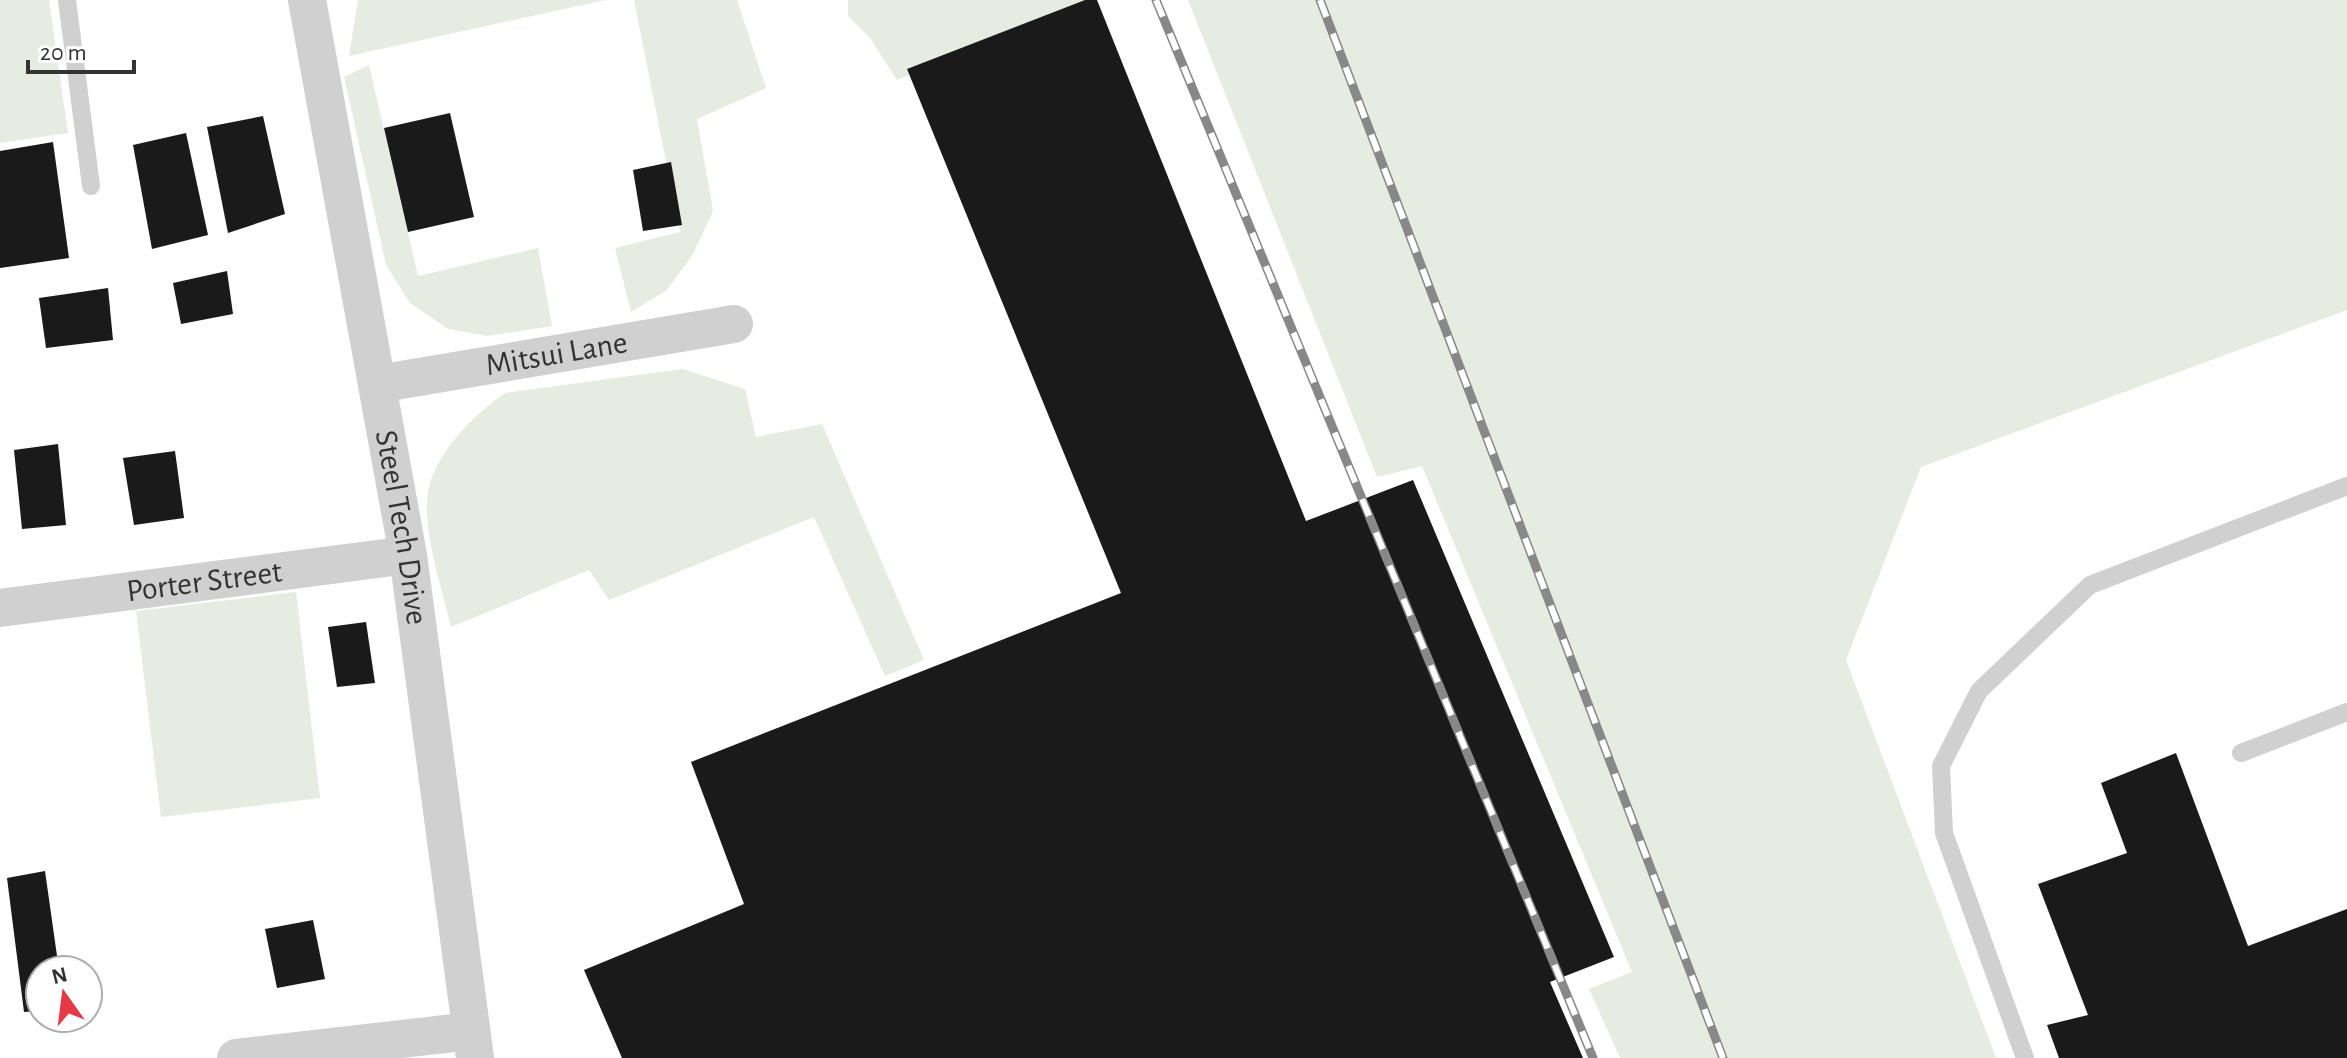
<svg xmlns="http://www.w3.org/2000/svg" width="2347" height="1058" viewBox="0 0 2347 1058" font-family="'Alegreya Sans',sans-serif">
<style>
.green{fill:#e6ecdf}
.building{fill:#1a1a1a}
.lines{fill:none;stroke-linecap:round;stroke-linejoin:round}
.lane{stroke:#d0d0d0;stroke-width:18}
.street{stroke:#d0d0d0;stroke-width:38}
.rail-casing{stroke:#888;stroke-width:9}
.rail{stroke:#fff;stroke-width:6;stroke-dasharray:18;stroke-linecap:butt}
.labels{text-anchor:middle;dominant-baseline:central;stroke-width:8;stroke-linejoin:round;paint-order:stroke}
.street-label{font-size:32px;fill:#333;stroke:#fff}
</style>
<rect width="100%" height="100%" fill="#fff"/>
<g class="green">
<polygon points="0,0 49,0 68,133 0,143"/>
<polygon points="358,0 605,0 349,56"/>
<polygon points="634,0 737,0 766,88 697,119 713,211 693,254 667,290 631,312 615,248 680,232"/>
<polygon points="848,0 1086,0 897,80 870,38 848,16"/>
<polygon points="1188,0 2347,0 2347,310 1921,467 1846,660 1996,1058 1620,1058 1589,989 1632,972 1422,466 1377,477"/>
<polygon points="369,65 418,276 538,248 552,326 488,336 448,329 410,303 386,265 344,77"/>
<path d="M683 369 745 389 756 437 822 424 924 660 885 676 814 517 609 600 589 570 451 627C442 588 420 525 429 487 438 450 475 414 505 393Z"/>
<polygon points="296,592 320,798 161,817 136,611"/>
</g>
<g class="building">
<polygon points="1085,0 1097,0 1306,521 1413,480 1614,957 1550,982 1583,1058 622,1058 584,970 744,904 691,762 1121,593 907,69"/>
<polygon points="450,113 474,217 408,232 384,128"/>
<polygon points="263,116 285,214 228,233 207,127"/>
<polygon points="186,133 208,235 152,249 133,145"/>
<polygon points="53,142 69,258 0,268 0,151"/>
<polygon points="671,162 682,225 643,231 633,170"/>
<polygon points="227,271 233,314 181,324 173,283"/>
<polygon points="108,288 113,340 46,348 39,298"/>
<polygon points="58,444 66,525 22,529 14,450"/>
<polygon points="175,451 184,518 134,525 123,458"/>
<polygon points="366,622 375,683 337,687 328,627"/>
<polygon points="2176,753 2248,946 2347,909 2347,1058 2059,1058 2047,1025 2088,1015 2038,884 2127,853 2101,783"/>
<polygon points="45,871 59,970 40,970 40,1011 24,1012 7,878"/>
<polygon points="313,920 325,979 277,988 265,929"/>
</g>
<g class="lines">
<g class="lane">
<polyline points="67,0 91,186"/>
<polyline points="2241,753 2347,712"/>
<polyline points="2025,1058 1944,833 1941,766 1979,691 2090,585 2347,486"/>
</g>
<g class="street">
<path id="s1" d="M307 0 408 555 475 1058"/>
<path id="s2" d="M377 384 734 324"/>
<path id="s3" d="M0 608 408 555"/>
<polyline points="236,1058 471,1031"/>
</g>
<g class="rail-casing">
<g id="rail">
<polyline points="1156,0 1593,1058"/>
<polyline points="1320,0 1723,1058"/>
</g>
</g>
<use href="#rail" class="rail"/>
</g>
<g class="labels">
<g class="street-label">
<text stroke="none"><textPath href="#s2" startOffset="182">Mitsui Lane</textPath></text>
<text stroke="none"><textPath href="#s1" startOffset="536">Steel Tech Drive</textPath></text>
<text stroke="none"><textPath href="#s3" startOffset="206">Porter Street</textPath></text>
</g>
</g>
<g transform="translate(64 994) rotate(346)"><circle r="38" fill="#ffffff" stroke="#adadad" stroke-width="2"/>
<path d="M0-6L14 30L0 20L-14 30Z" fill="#e63946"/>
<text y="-12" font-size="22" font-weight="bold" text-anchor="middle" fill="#333333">N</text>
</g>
<path d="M28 60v12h106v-12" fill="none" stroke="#333333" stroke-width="4"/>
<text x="40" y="60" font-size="24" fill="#333333" stroke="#ffffff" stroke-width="6" paint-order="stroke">20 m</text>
</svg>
